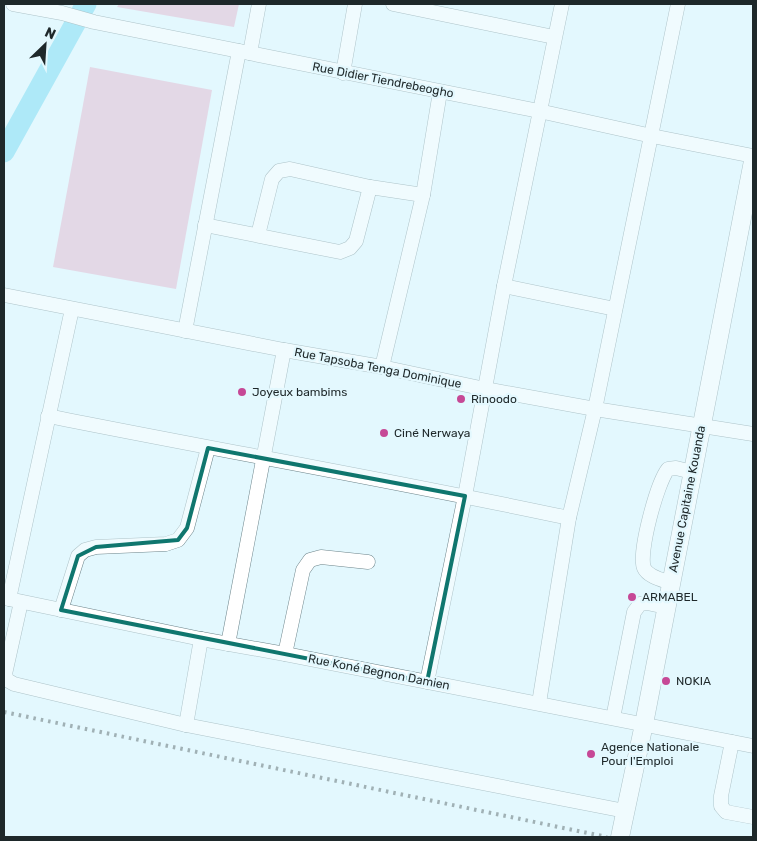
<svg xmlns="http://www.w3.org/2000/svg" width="757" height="841" viewBox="0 0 757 841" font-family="Rubik,sans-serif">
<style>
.green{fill:#e3b1cb}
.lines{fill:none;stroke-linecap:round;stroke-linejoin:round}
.river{stroke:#6ed8f1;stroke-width:21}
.minor-casing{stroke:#6d858b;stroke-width:15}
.tertiary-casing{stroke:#6d858b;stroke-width:19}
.minor{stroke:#fff;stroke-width:14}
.tertiary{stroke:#fff;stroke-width:18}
.rail{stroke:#4e5b5e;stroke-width:4;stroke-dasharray:2.5 5;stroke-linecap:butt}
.marked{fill:none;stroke:#0f766e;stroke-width:4;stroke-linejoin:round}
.poi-dot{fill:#c64896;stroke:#e3f8fe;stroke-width:2}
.labels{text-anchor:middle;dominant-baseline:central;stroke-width:4.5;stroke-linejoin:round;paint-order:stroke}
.street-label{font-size:12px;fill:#1e282a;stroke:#e3f8fe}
.poi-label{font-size:12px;fill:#1e282a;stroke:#e3f8fe;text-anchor:start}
</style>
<rect width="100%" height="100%" fill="#e3f8fe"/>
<g class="green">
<polygon points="119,4 239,4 234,27 117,7"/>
<polygon points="90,67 212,90 176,289 53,267"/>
</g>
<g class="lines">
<polyline class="river" points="4,152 86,4"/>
<g class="minor-casing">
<g id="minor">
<polyline points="13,4 62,13 94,22 539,111 652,136 753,156"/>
<polyline points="393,4 554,37"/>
<polyline points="250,53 259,4"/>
<polyline points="343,73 355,4"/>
<polyline points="205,225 340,252 350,248 356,241 370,187"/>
<polyline points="258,235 272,179 279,171 290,169 370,187 423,195"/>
<polyline points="504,286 615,309"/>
<polyline points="4,295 284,350 382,367 485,389 595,409 753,434"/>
<polyline points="185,331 239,51"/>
<polyline points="382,367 423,195 440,92"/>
<path d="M48 416C222 451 396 481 569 518"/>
<path d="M671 583C663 580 648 577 644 568 638 553 657 483 668 469L676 468 692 472"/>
<polyline points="4,598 201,639 285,654 753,746"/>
<polyline points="9,599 72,309"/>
<polyline points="21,602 5,674 7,680 14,684 186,725 625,811"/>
<polyline points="61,610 78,556 85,550 96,547 166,544 178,540 187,528 208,448"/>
<polyline points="228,644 284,350"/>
<polyline points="285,654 303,570 310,560 321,557 368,562"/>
<polyline points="427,682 465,496 504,286 562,4"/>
<polyline points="539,703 569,518 595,409 678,4"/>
<polyline points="613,718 634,612 640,604 647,603 666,607"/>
<polyline points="186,725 201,639"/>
<polyline points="732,742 721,796 721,806 726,812 753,817"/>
</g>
</g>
<g class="tertiary-casing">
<polyline id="tertiary" points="620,837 644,724 753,161"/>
</g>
<use href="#minor" class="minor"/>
<use href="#tertiary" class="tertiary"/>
<polyline class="rail" points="4,712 607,837"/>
</g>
<path d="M0 0H757V841H0ZM208 448 465 496 427 682 61 610 78 556 96 547 178 540 187 528Z" fill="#e3f8fe" fill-opacity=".55" fill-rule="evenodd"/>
<path class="marked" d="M208 448 465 496 427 682 61 610 78 556 96 547 178 540 187 528Z"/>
<g class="poi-dot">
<circle cx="242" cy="392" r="5"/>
<circle cx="461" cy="399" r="5"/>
<circle cx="384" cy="433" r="5"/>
<circle cx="632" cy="597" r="5"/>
<circle cx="666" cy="681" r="5"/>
<circle cx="591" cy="754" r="5"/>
</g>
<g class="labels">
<g class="street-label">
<text transform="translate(383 80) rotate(11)">Rue Didier Tiendrebeogho</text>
<text transform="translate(378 368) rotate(11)">Rue Tapsoba Tenga Dominique</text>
<text transform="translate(687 499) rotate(-79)">Avenue Capitaine Kouanda</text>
<text transform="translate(379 672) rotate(11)">Rue Koné Begnon Damien</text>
</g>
<g class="poi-label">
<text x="252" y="392">Joyeux bambims</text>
<text x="471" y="399">Rinoodo</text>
<text x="394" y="433">Ciné Nerwaya</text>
<text x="642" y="597">ARMABEL</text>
<text x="676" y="681">NOKIA</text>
<text x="601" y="747">Agence Nationale<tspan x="601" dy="14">Pour l'Emploi</tspan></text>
</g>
</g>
<rect width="757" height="841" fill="none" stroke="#1e282a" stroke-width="10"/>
<g transform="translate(45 45) rotate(25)" stroke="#e3f8fe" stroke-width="4" paint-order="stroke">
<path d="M0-4L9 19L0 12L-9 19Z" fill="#1e282a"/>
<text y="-8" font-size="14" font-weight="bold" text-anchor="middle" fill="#1e282a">N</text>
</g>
</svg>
